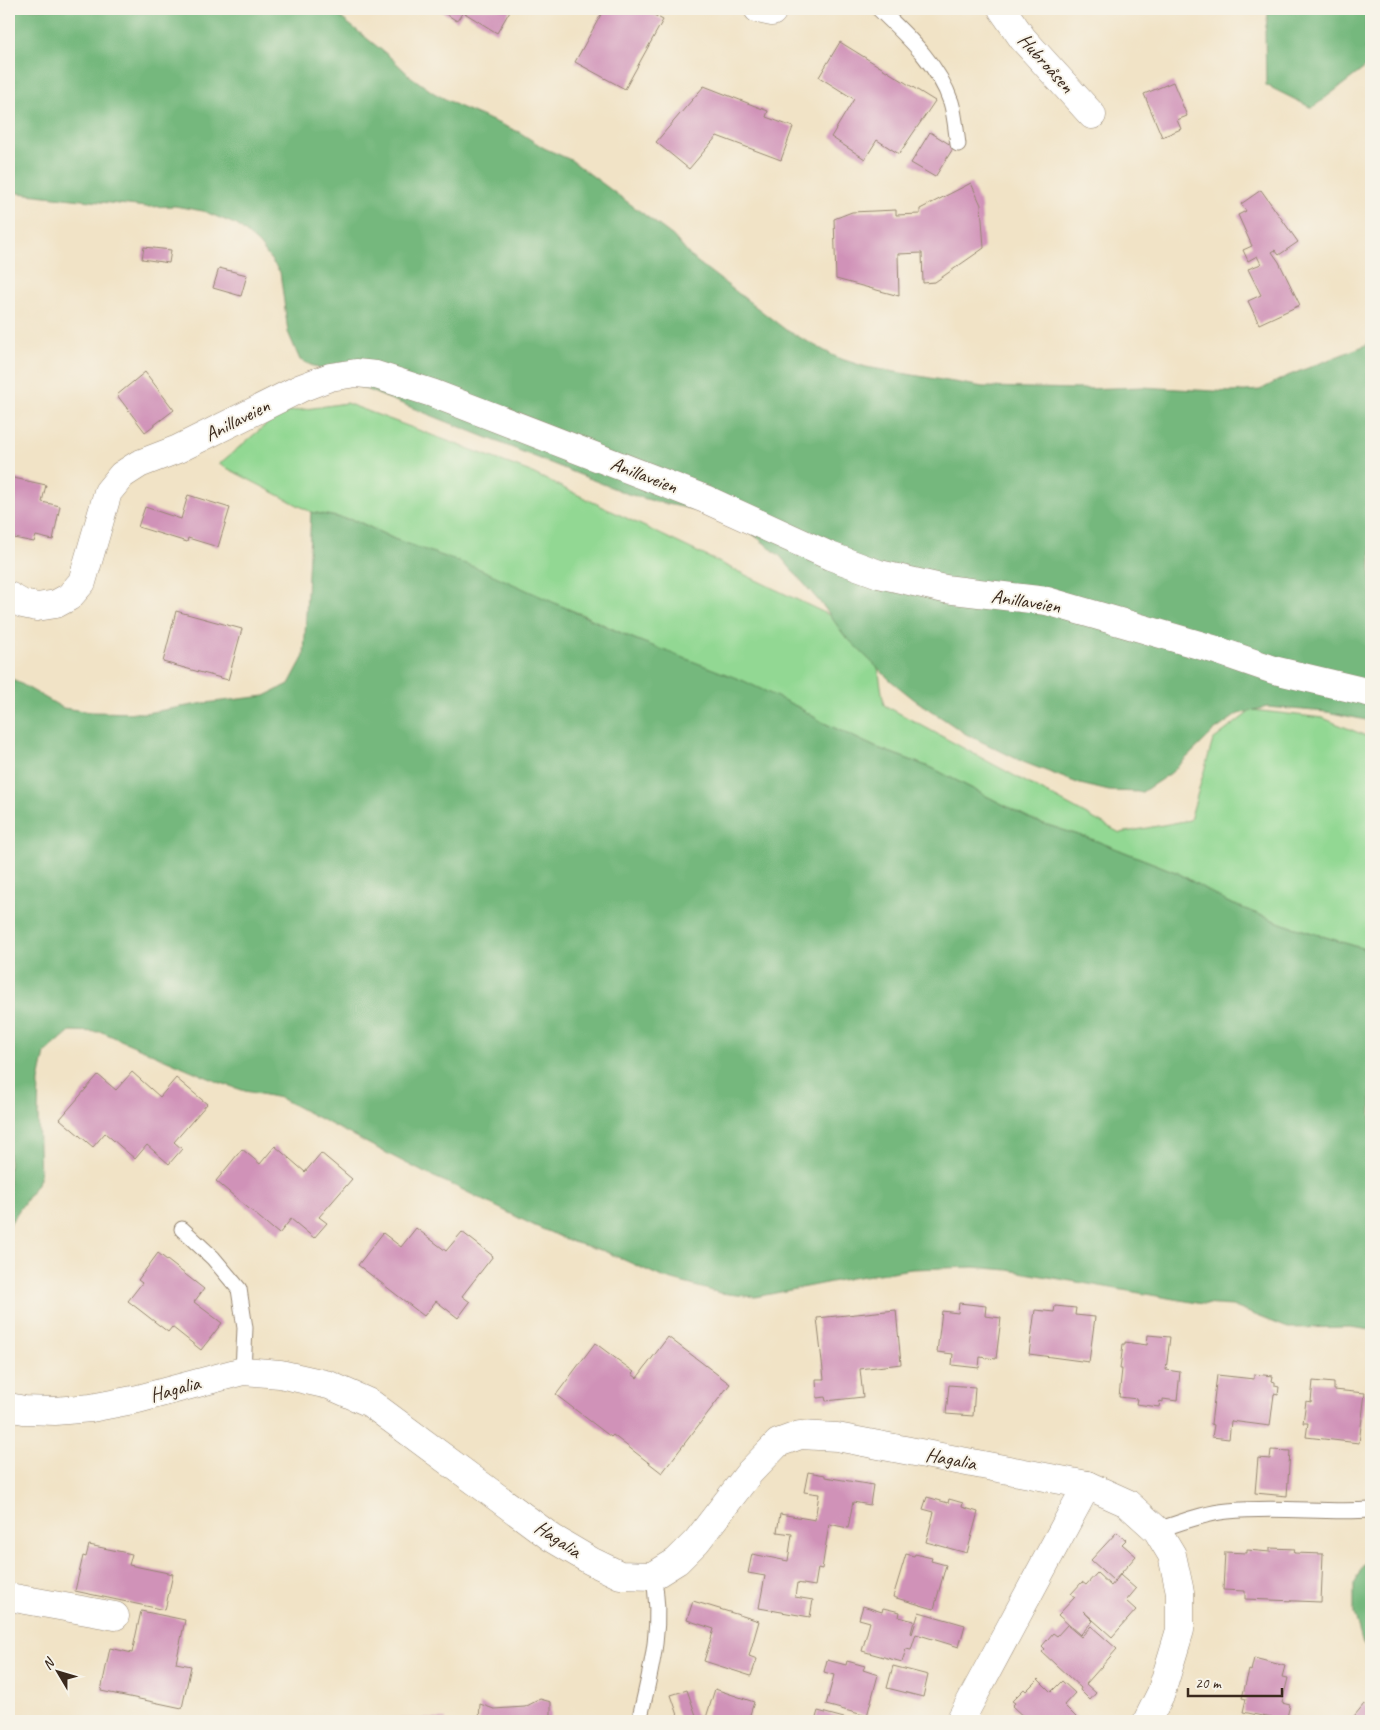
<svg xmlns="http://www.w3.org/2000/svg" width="1380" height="1730" viewBox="0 0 1380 1730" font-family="Caveat,sans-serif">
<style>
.green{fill:#92d893;stroke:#668158}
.forest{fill:#75b87d;stroke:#58714e}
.building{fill:#d092b8}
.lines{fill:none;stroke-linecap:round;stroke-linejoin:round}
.lane-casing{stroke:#968672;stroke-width:17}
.street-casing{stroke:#968672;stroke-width:29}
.lane{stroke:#fff;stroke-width:15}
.street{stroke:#fff;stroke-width:28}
.labels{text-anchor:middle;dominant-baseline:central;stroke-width:4;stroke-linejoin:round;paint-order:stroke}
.street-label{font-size:20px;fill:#3b2a1e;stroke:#f7f3e8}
</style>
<rect width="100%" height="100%" fill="#f7f3e8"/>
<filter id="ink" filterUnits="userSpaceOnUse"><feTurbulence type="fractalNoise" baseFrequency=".02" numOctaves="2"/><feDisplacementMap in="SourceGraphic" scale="10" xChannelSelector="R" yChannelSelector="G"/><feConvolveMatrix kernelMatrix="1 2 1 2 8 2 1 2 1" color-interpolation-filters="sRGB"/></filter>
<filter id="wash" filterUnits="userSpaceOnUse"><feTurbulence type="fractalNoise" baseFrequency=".0096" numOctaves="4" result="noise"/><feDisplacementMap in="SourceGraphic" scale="20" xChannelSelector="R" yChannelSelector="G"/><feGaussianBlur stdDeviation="1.12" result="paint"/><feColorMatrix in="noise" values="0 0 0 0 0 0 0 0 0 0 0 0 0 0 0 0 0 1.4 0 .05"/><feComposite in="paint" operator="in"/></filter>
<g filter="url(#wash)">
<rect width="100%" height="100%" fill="#f1e3c6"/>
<polygon class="green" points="346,403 528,471 873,636 884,705 1120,833 1190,820 1213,740 1252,710 1323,718 1371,738 1371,951 1283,924 1227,902 1178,873 1094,840 1035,821 932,768 875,747 822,722 798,707 632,638 581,614 394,539 357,521 311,512 219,464 280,413"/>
<g class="forest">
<polygon points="9,9 330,9 389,56 410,76 434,93 460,107 519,132 544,148 571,160 673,236 691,257 786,330 838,358 866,367 983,387 1083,389 1142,387 1232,392 1260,390 1285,377 1371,343 1371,721 1327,712 1267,707 1238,714 1214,731 1171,773 1142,792 1109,791 1080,784 1023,762 966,734 915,700 890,680 844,635 824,607 780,556 732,517 657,502 628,494 355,385 300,360 288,332 280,272 259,244 237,225 203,211 175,206 146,207 9,192"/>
<polygon points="1269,9 1366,9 1366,67 1312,108 1266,85 1265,32"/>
<polygon points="311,512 357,521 394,539 480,569 632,638 744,681 798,707 822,722 875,747 932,768 1035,821 1094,840 1178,873 1227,902 1283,924 1371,951 1371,1330 1350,1327 1288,1328 1232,1306 1203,1304 1008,1270 974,1267 912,1269 851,1278 755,1297 720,1293 662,1277 604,1251 573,1242 535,1226 455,1186 425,1173 280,1098 245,1091 218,1082 102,1032 70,1031 45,1053 39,1081 38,1115 40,1179 9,1225 9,677 63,708 91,712 146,713 205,703 265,696 289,684 304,656"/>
<polygon points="1371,1553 1371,1657 1362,1641 1354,1613 1354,1583 1368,1556"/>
</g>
<g id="blocks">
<g class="building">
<polygon points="438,9 511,9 497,33 463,12 457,21"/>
<polygon points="604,9 643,9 663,20 625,89 575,62"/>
<polygon points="840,42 935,101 899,154 877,140 865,159 831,137 854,99 819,77"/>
<polygon points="1173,82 1187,116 1177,120 1181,129 1162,137 1144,94"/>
<polygon points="704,86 768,111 766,117 793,127 781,160 717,136 689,169 656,142"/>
<polygon points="930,132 954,147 935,177 911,163"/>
<polygon points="971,183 981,205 984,248 935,282 923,283 922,253 898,254 899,296 836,279 834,219 852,212 896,210 896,215 920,214 920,209"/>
<polygon points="1261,190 1298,242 1279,255 1275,250 1272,252 1279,262 1300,305 1259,324 1248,301 1261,295 1248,269 1261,264 1257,256 1248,261 1243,250 1252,246 1238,215 1246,211 1241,204"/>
<polygon points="144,247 171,250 169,263 142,259"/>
<polygon points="219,268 247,275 241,296 213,288"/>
<polygon points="145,372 174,410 145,432 117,395"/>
<polygon points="9,477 46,485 42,502 60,506 53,540 36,536 34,542 9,537"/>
<polygon points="188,495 230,508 218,547 188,538 187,542 138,527 145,507 181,519"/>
<polygon points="176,611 242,629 228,680 163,662"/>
<polygon points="132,1072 160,1097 176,1078 207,1104 174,1142 182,1149 169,1164 147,1145 135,1159 105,1133 93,1147 60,1119 98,1075 116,1090"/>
<polygon points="275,1146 305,1172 321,1153 352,1179 319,1217 327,1223 314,1238 291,1219 279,1234 216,1181 242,1149 260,1164"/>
<polygon points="416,1228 446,1251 462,1232 493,1256 462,1296 470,1302 458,1318 436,1301 424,1316 358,1265 383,1233 401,1247"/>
<polygon points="158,1253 204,1289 194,1302 222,1323 201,1350 172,1327 168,1332 128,1301 142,1283 138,1280"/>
<polygon points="959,1303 986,1306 985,1316 1001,1318 996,1359 980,1357 979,1368 952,1365 953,1354 937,1352 942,1311 958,1313"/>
<polygon points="1055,1306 1076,1308 1075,1315 1095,1317 1089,1362 1029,1354 1035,1310 1054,1312"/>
<polygon points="896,1310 901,1364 860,1369 863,1397 826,1401 825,1397 817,1398 816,1379 824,1379 817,1318"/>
<polygon points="1148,1335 1170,1337 1166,1370 1180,1372 1177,1401 1163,1399 1163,1402 1160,1401 1159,1407 1136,1404 1137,1399 1119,1397 1122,1369 1120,1369 1123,1344 1125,1344 1125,1342 1147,1345"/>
<polygon points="668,1337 730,1384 662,1473 613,1435 611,1437 556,1395 595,1343 634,1372 632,1374 637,1378"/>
<polygon points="1254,1374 1273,1376 1272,1381 1275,1382 1275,1386 1279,1387 1278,1395 1274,1394 1270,1426 1231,1421 1229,1439 1212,1437 1214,1425 1211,1424 1217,1375 1254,1379"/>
<polygon points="1313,1381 1334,1383 1334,1390 1365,1393 1359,1443 1306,1437 1308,1423 1303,1423 1306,1401 1311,1402"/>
<polygon points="949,1385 975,1387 973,1416 946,1414"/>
<polygon points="1271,1450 1290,1451 1287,1496 1255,1493 1258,1458 1270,1459"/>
<polygon points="808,1472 825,1475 825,1477 873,1485 870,1505 853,1502 848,1528 829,1524 822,1569 818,1568 815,1586 797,1583 795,1597 813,1600 810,1617 759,1608 765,1576 748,1573 752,1554 788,1561 792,1534 777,1532 780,1514 815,1520 819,1494 804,1492"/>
<polygon points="927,1497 948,1503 949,1499 963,1503 962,1507 978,1512 967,1553 926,1542 934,1512 923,1509"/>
<polygon points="1117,1532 1126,1540 1122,1544 1136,1556 1114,1581 1091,1560"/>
<polygon points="89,1545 132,1554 129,1565 173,1574 165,1610 75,1591 83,1556 86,1557"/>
<polygon points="1270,1548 1295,1549 1294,1553 1323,1554 1321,1602 1245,1599 1245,1591 1223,1590 1225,1552 1247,1553 1247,1550 1270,1552"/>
<polygon points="906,1554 914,1556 915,1554 932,1558 931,1561 946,1565 934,1609 893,1597"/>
<polygon points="1097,1573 1111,1586 1120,1575 1136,1589 1126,1601 1136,1610 1112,1637 1083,1611 1093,1621 1080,1635 1058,1615 1075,1597 1071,1594 1082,1582 1086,1585"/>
<polygon points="693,1601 759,1621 749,1656 757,1659 751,1676 704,1661 714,1629 687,1620"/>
<polygon points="863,1606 882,1612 883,1608 900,1612 899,1617 914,1621 911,1633 912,1634 919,1612 965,1625 959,1647 916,1634 911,1650 906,1649 902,1662 862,1651 870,1622 859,1619"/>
<polygon points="141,1611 185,1620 176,1663 191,1666 182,1708 101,1691 110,1648 132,1653"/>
<polygon points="1067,1625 1081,1637 1091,1626 1117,1649 1086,1684 1096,1693 1090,1700 1080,1690 1081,1688 1042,1652 1045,1649 1042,1646 1053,1633 1057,1636"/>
<polygon points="1254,1658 1285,1666 1282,1677 1288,1678 1282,1703 1290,1705 1286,1721 1243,1712 1246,1699 1242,1698 1249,1670 1251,1671"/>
<polygon points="827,1660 846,1665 847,1661 865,1666 863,1670 878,1675 867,1716 826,1705 834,1675 824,1672"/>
<polygon points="893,1666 928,1675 923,1697 887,1688"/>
<polygon points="1038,1679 1051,1692 1062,1681 1075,1693 1064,1705 1076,1717 1072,1721 1028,1721 1012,1706 1015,1703 1012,1701 1024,1689 1026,1691"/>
<polygon points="715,1689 754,1702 748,1721 705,1721"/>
<polygon points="687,1690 698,1721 680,1721 671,1695"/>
<polygon points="540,1699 551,1702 551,1721 479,1721 480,1704 494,1709 525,1707"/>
<polygon points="1371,1702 1371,1721 1350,1721 1364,1704 1368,1707"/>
<polygon points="818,1711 855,1721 815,1721"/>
<polygon points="388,1718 446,1719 446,1721 388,1721"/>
</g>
</g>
</g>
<g filter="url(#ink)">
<use href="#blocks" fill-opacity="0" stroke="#968672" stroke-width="1"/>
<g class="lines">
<g class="lane-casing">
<g id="lane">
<path d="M879 9C907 36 938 64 951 102 955 115 956 131 958 144"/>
<polyline points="182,1229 213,1258 239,1289 245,1328 243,1371"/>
<path d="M1157 1530C1180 1523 1204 1513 1228 1511 1276 1506 1324 1513 1371 1510"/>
<path d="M639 1721C650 1674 664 1625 653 1576"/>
</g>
</g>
<g class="street-casing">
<g id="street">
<polyline points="758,9 772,12"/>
<polyline points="1002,9 1023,39 1092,115"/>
<polyline points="9,596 23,604 37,607 56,604 69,597 82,582 108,492 122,475 139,464 178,449 301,388 330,377 356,373 376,375 432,393 705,499 830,556 879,574 945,589 1047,601 1213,649 1274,670 1371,693"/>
<polyline points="9,1407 24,1410 55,1411 91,1408 138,1399 243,1371 280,1374 329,1385 370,1403 552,1538 591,1561 620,1575 653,1576 677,1561 697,1541 750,1472 778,1443 800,1435 837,1437 1087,1485 1127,1503 1157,1530 1172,1555 1180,1592 1180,1630 1161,1693 1147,1721"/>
<polyline points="9,1597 115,1616"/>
<polyline points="960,1721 1087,1485"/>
</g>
</g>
<use href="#lane" class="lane"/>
<use href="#street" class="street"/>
</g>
</g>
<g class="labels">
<g class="street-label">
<text transform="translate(1046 63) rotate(48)">Hubroåsen</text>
<text transform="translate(237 420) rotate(-27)">Anillaveien</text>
<text transform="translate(644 475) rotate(21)">Anillaveien</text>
<text transform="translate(1026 601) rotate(9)">Anillaveien</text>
<text transform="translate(175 1389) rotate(-15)">Hagalia</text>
<text transform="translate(951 1459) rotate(11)">Hagalia</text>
<text transform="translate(558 1539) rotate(34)">Hagalia</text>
</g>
</g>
<rect width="1380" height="1730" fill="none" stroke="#f7f3e8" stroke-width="30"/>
<g transform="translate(58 1672) rotate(308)" stroke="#f7f3e8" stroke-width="4" paint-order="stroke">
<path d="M0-4L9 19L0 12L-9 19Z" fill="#3b2a1e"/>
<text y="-8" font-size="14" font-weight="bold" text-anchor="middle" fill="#3b2a1e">N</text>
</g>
<path d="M1188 1688v8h94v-8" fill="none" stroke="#3b2a1e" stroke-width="2.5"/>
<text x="1195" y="1688" font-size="15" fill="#3b2a1e" stroke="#f7f3e8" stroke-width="4" paint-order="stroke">20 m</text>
</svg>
